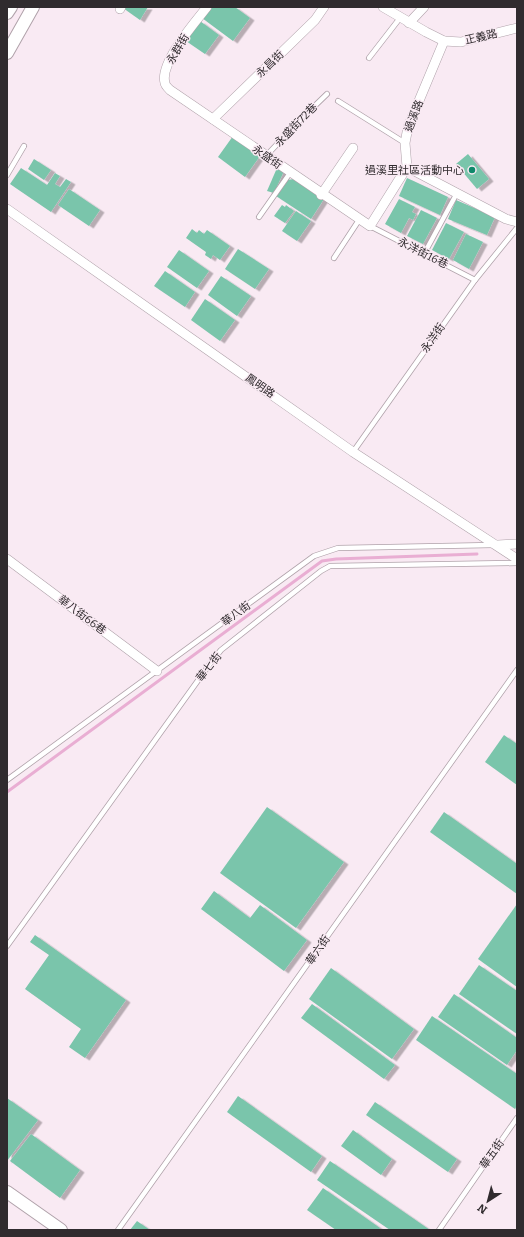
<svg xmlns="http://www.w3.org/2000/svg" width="524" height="1237" viewBox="0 0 524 1237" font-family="Bitter,'Noto Sans TC',serif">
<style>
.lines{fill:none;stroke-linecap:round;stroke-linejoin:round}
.stream{stroke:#e9aed3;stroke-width:3}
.building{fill:#7ac5ab;filter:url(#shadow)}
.lane-casing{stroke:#b0a2aa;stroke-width:6}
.street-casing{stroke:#b0a2aa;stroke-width:10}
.secondary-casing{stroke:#b0a2aa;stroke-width:14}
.lane{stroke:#fff;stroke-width:4.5}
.street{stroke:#fff;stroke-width:9}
.secondary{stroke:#fff;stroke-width:12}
.poi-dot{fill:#0f886a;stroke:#f9eaf3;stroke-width:1.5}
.labels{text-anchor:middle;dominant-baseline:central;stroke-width:3;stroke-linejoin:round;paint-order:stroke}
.street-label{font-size:11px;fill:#302b2e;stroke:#f9eaf3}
.poi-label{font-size:11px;fill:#302b2e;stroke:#f9eaf3;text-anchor:end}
</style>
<defs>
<filter id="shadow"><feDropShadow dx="4.5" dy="2.5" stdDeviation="0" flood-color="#0004"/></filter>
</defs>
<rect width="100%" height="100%" fill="#f9eaf3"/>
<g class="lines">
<polyline class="stream" points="7,792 322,561 336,559 477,554"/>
</g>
<g class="building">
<polygon points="124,7 148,7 140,20 123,8"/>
<polygon points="210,7 235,7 250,18 233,41 202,18"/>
<polygon points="200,21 219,35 205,54 186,41"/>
<polygon points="233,136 260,156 245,177 218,157"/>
<polygon points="468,154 489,179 477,189 456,164"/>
<polygon points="34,159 51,170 44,180 28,169"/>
<polygon points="21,168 47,185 55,173 60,176 55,184 60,187 66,179 71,182 51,212 10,184"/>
<polygon points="277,168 284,171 274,193 267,191"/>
<polygon points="407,178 448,197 440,215 399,196"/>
<polygon points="294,179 324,199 311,219 276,196 287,180"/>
<polygon points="69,189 100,210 89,226 58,205"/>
<polygon points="399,199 415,207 412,212 416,214 413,220 409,218 401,233 385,224"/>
<polygon points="456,200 495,217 487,235 448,219"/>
<polygon points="282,205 285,207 286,205 294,211 285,223 274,216"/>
<polygon points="421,210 437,218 423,244 407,236"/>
<polygon points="296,211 311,221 297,241 282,231"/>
<polygon points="446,223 464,232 449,259 432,250"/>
<polygon points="192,229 197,233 199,230 204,234 207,230 230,246 220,260 213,255 211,259 205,255 206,252 186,238"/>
<polygon points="466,234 483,242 469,269 453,260"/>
<polygon points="238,249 269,269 255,289 225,269"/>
<polygon points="179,250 209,271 197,288 167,267"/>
<polygon points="165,271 195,292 185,307 154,286"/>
<polygon points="221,276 251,296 237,316 208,295"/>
<polygon points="205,299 235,320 220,341 191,320"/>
<polygon points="504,735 517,744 517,785 485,762"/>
<polygon points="267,807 344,862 296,928 220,873"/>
<polygon points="444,812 517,864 517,894 430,832"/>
<polygon points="214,891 250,918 260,905 307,940 284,971 201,909"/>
<polygon points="517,904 517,987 478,959"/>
<polygon points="35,935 126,1000 85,1058 69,1047 81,1029 25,989 49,955 30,942"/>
<polygon points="479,965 517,991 517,1034 459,994"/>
<polygon points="331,968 414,1029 392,1059 309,999"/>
<polygon points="454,994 517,1038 517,1050 507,1065 438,1017"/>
<polygon points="312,1004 395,1065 384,1079 301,1018"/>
<polygon points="432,1016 517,1074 517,1105 515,1109 416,1040"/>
<polygon points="238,1096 322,1156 311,1172 227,1112"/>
<polygon points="7,1098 38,1120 7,1161"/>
<polygon points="375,1102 457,1159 448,1172 366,1115"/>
<polygon points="353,1130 392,1159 381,1175 341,1146"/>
<polygon points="31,1134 80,1170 60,1198 10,1161"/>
<polygon points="330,1161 430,1230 390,1230 317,1180"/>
<polygon points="323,1188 380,1228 379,1230 336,1230 307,1210"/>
<polygon points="137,1221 150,1230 130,1230"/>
</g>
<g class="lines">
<g class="lane-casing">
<g id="lane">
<polyline points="369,58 400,18"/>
<polyline points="338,101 405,143"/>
<polyline points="266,156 298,122 327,94"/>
<polyline points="7,175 24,146"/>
<polyline points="259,217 290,173"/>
<polyline points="370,226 475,280"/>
<polyline points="424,254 457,193"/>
<polyline points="334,258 359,220"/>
<polyline points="353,452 475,280 517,228"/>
<polyline points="7,780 314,556 338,548 493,545"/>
<polyline points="7,946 212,661 221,650 321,571 330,566 517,563"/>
<polyline points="118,1230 517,670"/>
<polyline points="439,1230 517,1118"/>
</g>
</g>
<g class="street-casing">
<g id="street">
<path d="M207 7C196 21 159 63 165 83 165 85 168 88 170 90L370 226 407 167"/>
<polyline points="383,7 426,32 444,41 408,127 405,143 407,167 506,219 517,222"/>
<polyline points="120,9 121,7"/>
<polyline points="409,23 424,7"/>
<polyline points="444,41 461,42 517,28"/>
<polyline points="213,119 315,20 324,7"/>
<polyline points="321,195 353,148"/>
<polyline points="7,209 353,452 517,559"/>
<polyline points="498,545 517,544"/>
<polyline points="7,559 157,671"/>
</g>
</g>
<g class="secondary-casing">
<g id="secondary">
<polyline points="7,13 11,7"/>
<polyline points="7,53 33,7"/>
<polyline points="7,1192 61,1230"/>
</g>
</g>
<use href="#lane" class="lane"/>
<use href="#street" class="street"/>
<use href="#secondary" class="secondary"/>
</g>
<circle class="poi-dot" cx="472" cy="170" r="4"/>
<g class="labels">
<g class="street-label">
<text transform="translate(481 37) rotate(-13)">正義路</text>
<text transform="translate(178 49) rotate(-60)">永群街</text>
<text transform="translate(270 64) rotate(-44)">永昌街</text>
<text transform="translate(414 116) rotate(-69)">過溪路</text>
<text transform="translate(296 125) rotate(-46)">永盛街72巷</text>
<text transform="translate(267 157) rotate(35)">永盛街</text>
<text transform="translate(423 253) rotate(27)">永洋街16巷</text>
<text transform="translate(433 338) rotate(-55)">永洋街</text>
<text transform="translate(260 386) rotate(35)">鳳明路</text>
<text transform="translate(236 614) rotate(-36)">華八街</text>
<text transform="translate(82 615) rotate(37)">華八街66巷</text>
<text transform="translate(209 667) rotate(-52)">華七街</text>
<text transform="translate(318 950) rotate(-55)">華六街</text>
<text transform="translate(492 1154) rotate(-55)">華五街</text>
</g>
<g class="poi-label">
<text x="464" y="170">過溪里社區活動中心</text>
</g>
</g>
<rect width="524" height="1237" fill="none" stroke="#302b2e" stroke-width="16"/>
<g transform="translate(488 1201) rotate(216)" stroke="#f9eaf3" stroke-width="3" paint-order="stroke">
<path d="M0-3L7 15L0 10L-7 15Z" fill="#302b2e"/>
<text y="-6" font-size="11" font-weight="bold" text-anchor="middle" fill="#302b2e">N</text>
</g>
</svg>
